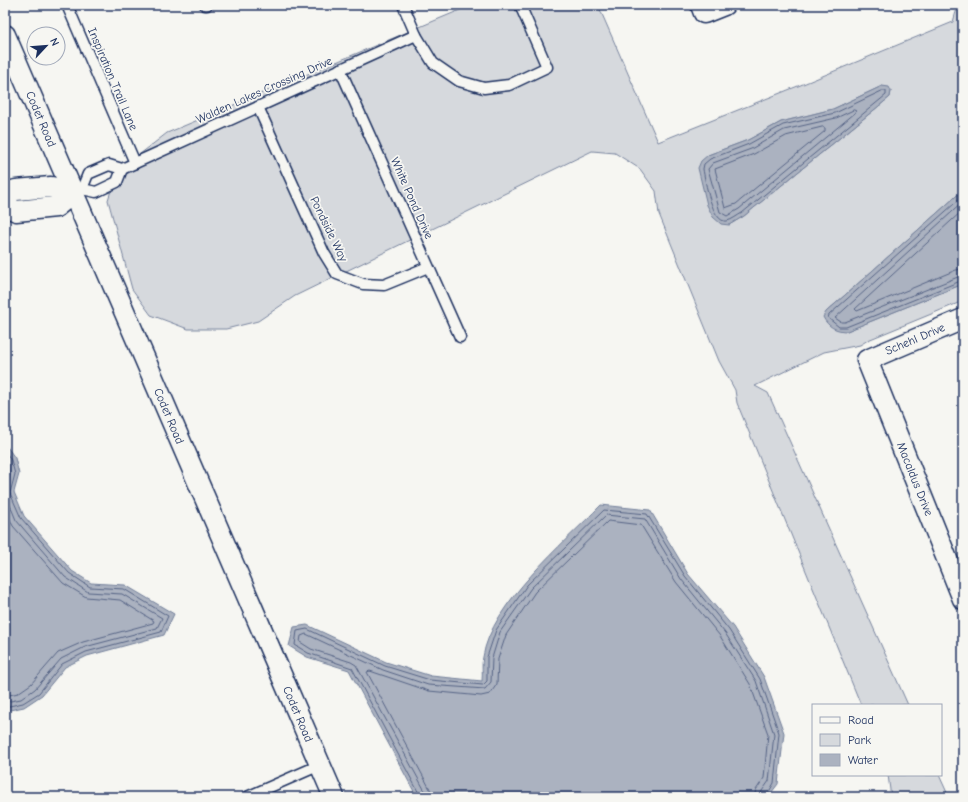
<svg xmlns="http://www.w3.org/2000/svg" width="968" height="802" viewBox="0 0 968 802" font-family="'Comic Neue',sans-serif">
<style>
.green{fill:#d6d9dd;stroke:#78849e;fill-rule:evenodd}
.water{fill:#abb2c0;stroke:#717e99}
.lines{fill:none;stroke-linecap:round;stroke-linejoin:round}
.shore{stroke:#556385;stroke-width:1}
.lane-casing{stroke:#1b2f5e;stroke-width:13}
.street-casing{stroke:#1b2f5e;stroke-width:23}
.lane{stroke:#f6f6f2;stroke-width:10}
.street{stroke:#f6f6f2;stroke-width:20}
.labels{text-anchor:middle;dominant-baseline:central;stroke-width:3.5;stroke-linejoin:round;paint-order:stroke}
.street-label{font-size:12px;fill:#1b2f5e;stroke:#f6f6f2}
</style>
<rect width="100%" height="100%" fill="#f6f6f2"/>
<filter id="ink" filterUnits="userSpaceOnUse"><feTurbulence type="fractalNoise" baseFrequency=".025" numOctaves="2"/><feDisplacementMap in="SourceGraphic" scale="8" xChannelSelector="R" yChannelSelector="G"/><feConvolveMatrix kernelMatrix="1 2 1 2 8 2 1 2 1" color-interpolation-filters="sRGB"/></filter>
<g filter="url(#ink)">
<g class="green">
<path d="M472 5H598L658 142 808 82 953 22 958 5H963V190L826 312 847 331 963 284V301L868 340 860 345 824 352 755 386 768 393 908 705H861L737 403 735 390 719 361 659 214 656 191 640 169 615 153 592 151 295 296 258 321 226 329H188L151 315 132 289 108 200 117 172 167 133ZM882 86 891 91 890 97 744 216 729 225 708 155 748 140 781 122 833 109Z"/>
<polygon points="888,775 939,775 949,797 891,797"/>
</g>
<g class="water">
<polygon points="882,86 889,87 891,91 890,97 744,216 729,225 721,224 713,217 707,205 698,168 701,161 708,155 748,140 781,122 833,109"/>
<path d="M963 190V284L847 331C836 331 828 327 823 317L826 312Z"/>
<polygon points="5,444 15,458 19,474 14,492 24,516 72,571 91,583 125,585 174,614 164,635 87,656 65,667 42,695 24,707 5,711"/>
<path d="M601 505 650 510 688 574 733 627 764 677 784 733 778 784 768 797H417L349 670 307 657 289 646 294 627 307 625 386 662 431 676 482 681C483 673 481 664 483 657 491 604 564 543 601 505Z"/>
</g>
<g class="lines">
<g class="shore">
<path d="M882 91H886V95L742 213C738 215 732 220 727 221 712 224 705 180 703 169L704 164 710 159 749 144 783 125 835 113Z"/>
<polygon points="854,110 856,111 855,113 739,209 727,216 720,212 708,169 713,163 751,149 784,130 836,118"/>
<polygon points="823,127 825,128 825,131 736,204 725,208 715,169 754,154 786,136"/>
<polyline points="963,196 829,315 828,318 839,327 846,327 963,280"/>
<polyline points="963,202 835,318 841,322 845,322 963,275"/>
<polyline points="963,210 855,309 857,311 956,270 963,269"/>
<polyline points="5,451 11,460 15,474 10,493 21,518 69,573 90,587 124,589 168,616 161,632 86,652 62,664 39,693 23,703 5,707"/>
<polyline points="5,460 10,474 5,493 16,520 65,577 88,592 122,594 162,618 157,628 85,647 61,659 35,689 21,699 5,702"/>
<polyline points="5,509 13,526 63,583 86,597 120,600 154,621 153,623 83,642 58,653 31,684 18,693 5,696"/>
<polyline points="421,797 352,668 308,653 295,645 297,631 307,629 385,666 430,680 483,685 487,681 487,657 496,630 527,585 604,510 647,514 685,576 729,630 760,679 779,733 774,783 766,797"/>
<polyline points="426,797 425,791 356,665 351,662 311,649 300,642 301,636 306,634 383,670 428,685 485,689 491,682 492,658 500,632 531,588 606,515 645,519 681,579 725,633 756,681 774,734 769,781 762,791 760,797"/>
<polyline points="432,797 430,789 367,672 370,671 429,691 481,696 490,694 497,684 498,659 506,635 535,592 608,521 641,525 676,582 720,636 750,684 768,734 764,778 756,790 754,797"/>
</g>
<g class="lane-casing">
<g id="lane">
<polyline points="67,5 135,163"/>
<polyline points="205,5 207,5"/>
<polyline points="403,5 416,35 433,63 459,81 484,88 509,85 547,67 520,5"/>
<polyline points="340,69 460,337"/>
<polyline points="258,107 324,253 337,274 363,284 384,285 428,267"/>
<polyline points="82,189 88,174 109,165 122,169 416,35"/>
<polyline points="77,191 82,189 96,192 117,182 122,169"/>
<polyline points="247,797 320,765"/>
</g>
</g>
<g class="street-casing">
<g id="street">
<polyline points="701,5 704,13 724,5"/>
<polyline points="5,35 334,797"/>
<polyline points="5,193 16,190 51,187 73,193 56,207 16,211 5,205"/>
<polyline points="963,319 867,360 963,599"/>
</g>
</g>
<use href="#lane" class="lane"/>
<use href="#street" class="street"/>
</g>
</g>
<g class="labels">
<g class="street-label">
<text transform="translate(113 79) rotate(67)">Inspiration Trail Lane</text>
<text transform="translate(264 90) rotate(-24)">Walden Lakes Crossing Drive</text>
<text transform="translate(41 119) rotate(67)">Codet Road</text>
<text transform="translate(412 198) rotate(66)">White Pond Drive</text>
<text transform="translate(329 229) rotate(64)">Pondside Way</text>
<text transform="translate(915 339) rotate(-23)">Schehl Drive</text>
<text transform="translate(169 416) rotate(67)">Codet Road</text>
<text transform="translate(915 479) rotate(68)">Macaldus Drive</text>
<text transform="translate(298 714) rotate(67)">Codet Road</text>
</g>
</g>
<rect width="968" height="802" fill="none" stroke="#f6f6f2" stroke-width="20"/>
<rect x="10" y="10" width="948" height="782" fill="none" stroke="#1b2f5e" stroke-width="1.5" filter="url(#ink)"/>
<rect x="812" y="704" width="130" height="72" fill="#f6f6f2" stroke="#9ea6b7"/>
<rect x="820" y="717" width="20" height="6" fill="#f6f6f2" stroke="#9ea6b7"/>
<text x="848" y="724" font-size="12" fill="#1b2f5e">Road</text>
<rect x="820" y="734" width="20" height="12" fill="#d6d9dd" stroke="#9ea6b7"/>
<text x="848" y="744" font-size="12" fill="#1b2f5e">Park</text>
<rect x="820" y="754" width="20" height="12" fill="#abb2c0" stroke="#9ea6b7"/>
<text x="848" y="764" font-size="12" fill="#1b2f5e">Water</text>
<g transform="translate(46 46) rotate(64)"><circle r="19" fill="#f6f6f2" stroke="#9ea6b7"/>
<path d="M0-3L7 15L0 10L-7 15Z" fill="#1b2f5e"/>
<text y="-6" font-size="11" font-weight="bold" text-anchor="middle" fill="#1b2f5e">N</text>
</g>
</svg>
